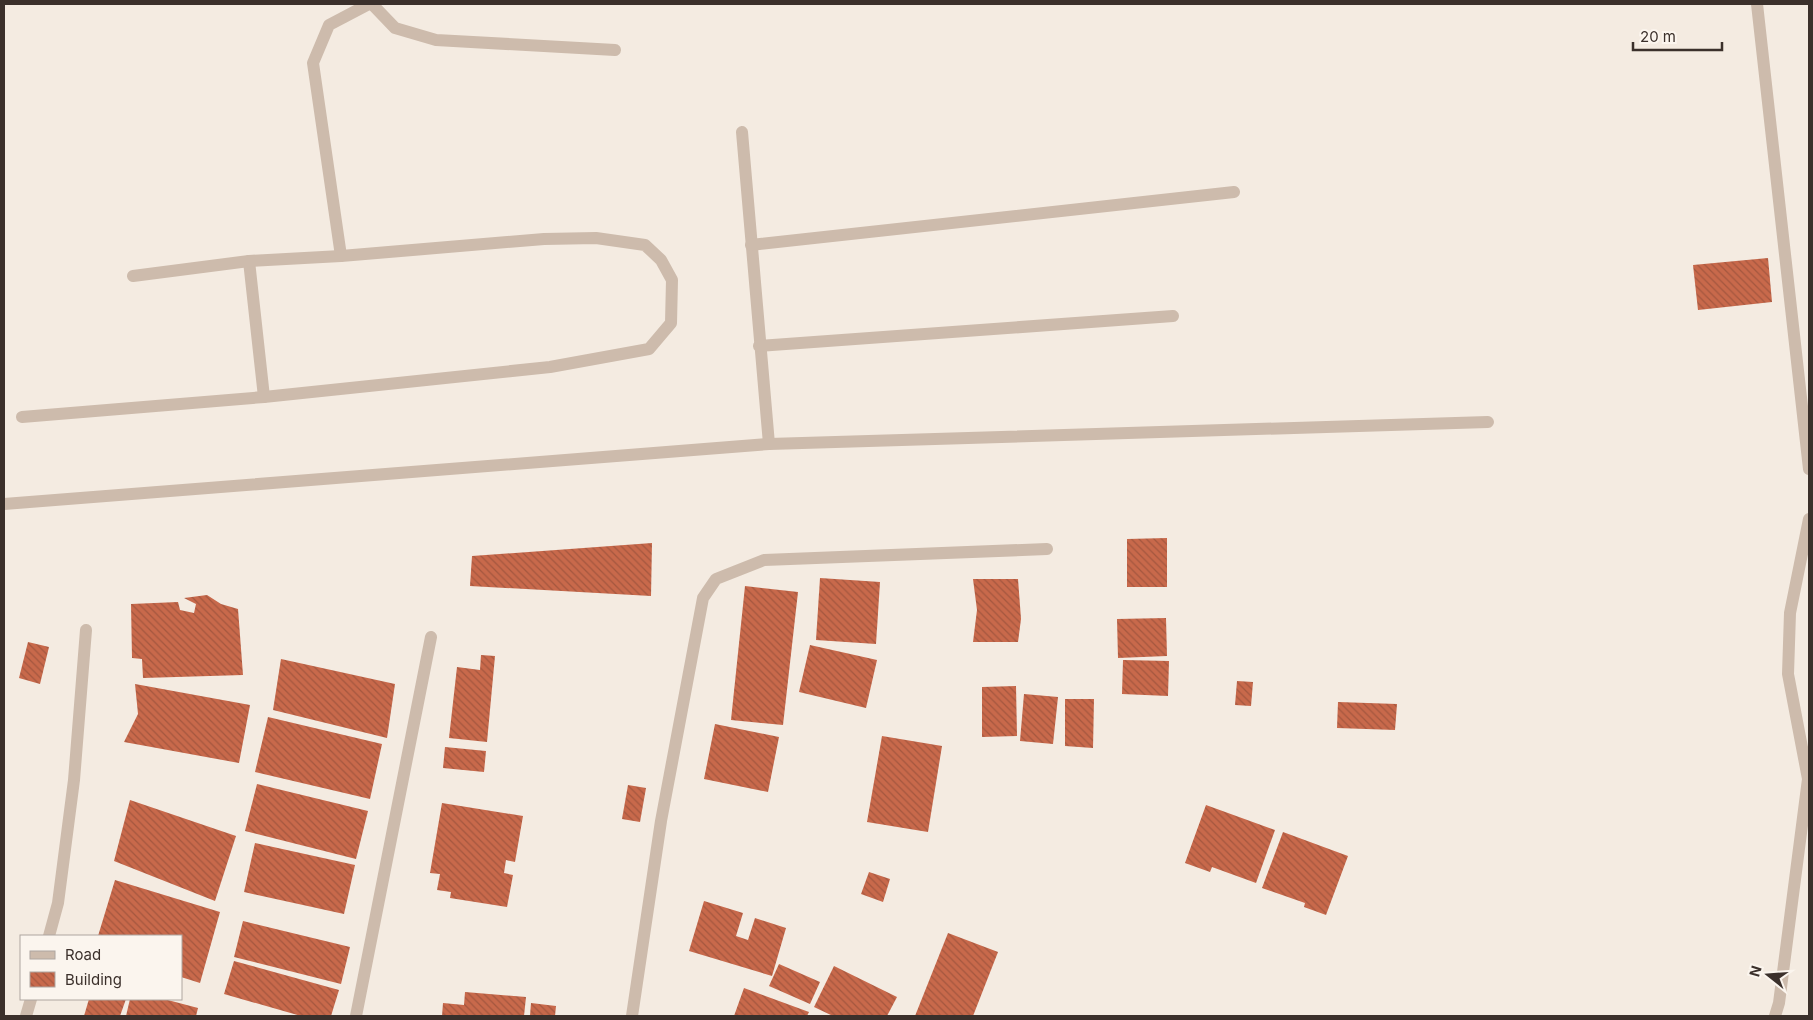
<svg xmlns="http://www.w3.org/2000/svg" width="1813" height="1020" viewBox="0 0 1813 1020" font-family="Inter,sans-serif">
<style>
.building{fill:url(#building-back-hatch)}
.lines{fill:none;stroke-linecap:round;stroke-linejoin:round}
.minor{stroke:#cdbbac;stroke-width:12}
</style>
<defs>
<pattern id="building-back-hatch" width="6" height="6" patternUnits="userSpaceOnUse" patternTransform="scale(1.25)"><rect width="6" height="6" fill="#c8694b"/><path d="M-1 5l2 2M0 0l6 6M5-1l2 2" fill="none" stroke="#a4573f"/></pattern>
</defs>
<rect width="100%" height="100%" fill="#f4ebe1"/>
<g class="building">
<polygon points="1768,258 1772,302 1698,310 1693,265"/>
<polygon points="1167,538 1167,587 1127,587 1127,539"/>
<polygon points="652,543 651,596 470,586 472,556"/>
<polygon points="820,578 880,582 876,644 816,640"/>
<polygon points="973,579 1018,579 1021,619 1018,642 973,642 977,610"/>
<polygon points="745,586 798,592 783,725 731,720"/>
<polygon points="207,595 221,604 238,609 243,675 143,678 142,659 132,658 131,604 178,602 180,610 194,613 196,604 184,598"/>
<polygon points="1166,618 1167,656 1118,658 1117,619"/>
<polygon points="28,642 49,647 40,684 19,678"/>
<polygon points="810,645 877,660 866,708 799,692"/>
<polygon points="481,655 495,656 487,742 449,738 457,667 480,670"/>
<polygon points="281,659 395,684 387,738 273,710"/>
<polygon points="1123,660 1169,661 1168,696 1122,694"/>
<polygon points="1237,681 1253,682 1251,706 1235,705"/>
<polygon points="135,684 250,705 239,763 124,742 138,714"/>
<polygon points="1016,686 1017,736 982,737 982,687"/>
<polygon points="1024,694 1058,697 1053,744 1020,741"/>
<polygon points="1065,699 1094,699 1093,748 1065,746"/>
<polygon points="1338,702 1397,704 1395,730 1337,728"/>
<polygon points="268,717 382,744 370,799 255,772"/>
<polygon points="715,724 779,737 768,792 704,779"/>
<polygon points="882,736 942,746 928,832 867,822"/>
<polygon points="445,747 486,751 484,772 443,768"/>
<polygon points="257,784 368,811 356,859 245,831"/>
<polygon points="628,785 646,788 640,822 622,819"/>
<polygon points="130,800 236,836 215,901 114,861"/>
<polygon points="442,803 523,816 515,862 506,860 504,873 513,875 507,907 450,898 451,892 437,890 440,874 430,873"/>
<polygon points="1206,805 1275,830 1256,883 1212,867 1210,872 1185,863"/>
<polygon points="1283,832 1348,856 1326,915 1304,907 1305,903 1262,888"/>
<polygon points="255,843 355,865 344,914 244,892"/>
<polygon points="869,872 890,879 883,902 861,894"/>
<polygon points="115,880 220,912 200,983 181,977 181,936 98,936"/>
<polygon points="704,901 743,913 736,936 748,940 755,918 786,928 772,976 689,951"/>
<polygon points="243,921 350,947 341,984 234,957"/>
<polygon points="948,933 998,952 973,1016 915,1016"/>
<polygon points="234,961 339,990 331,1016 301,1016 224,994"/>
<polygon points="779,964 820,982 810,1004 769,986"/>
<polygon points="834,966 897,997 887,1016 833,1016 814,1007"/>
<polygon points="744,988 809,1012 807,1016 734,1016"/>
<polygon points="465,992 526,997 524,1016 442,1016 443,1003 464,1005"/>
<polygon points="89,999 126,999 120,1016 84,1016"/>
<polygon points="130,999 164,999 198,1008 196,1016 126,1016"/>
<polygon points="531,1003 556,1006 555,1016 530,1016"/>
</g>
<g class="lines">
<g class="minor">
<polyline points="372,4 395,28 436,40 615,50"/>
<polyline points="1757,4 1809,469"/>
<polyline points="742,132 769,444"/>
<polyline points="751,245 1234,192"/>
<polyline points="341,256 313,63 329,25 369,4"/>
<polyline points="249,261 264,397"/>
<polyline points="759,346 1173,316"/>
<polyline points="22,417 264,397 550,367 649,349 671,323 672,280 661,260 645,245 596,238 544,239 341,256 249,261 133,276"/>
<polyline points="4,504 769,444 1488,422"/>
<polyline points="49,936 58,903 74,780 86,630"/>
<polyline points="26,1016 31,999"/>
<polyline points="356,1016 431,637"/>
<polyline points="632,1016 661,821 703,598 716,579 764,560 1047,549"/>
<polyline points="1775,1016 1779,1003 1808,779 1788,674 1790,613 1809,519"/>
</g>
</g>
<rect width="1813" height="1020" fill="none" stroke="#3b302b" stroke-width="10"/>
<rect x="20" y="935" width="162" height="65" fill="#fbf5ee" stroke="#aea6a0"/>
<rect x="30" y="951" width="25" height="8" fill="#cdbbac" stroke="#aea6a0"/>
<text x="65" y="960" font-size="15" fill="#3b302b">Road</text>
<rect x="30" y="972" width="25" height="15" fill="url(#building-back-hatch)" stroke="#aea6a0"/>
<text x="65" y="985" font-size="15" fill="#3b302b">Building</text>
<g transform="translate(1768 975) rotate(287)" stroke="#fbf5ee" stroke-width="4" paint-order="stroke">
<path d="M0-4L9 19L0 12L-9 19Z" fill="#3b302b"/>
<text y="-8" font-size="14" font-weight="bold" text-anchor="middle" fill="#3b302b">N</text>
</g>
<path d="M1633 42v8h89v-8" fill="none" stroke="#3b302b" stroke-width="2.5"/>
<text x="1640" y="42" font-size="15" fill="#3b302b" stroke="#fbf5ee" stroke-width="4" paint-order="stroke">20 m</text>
</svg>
